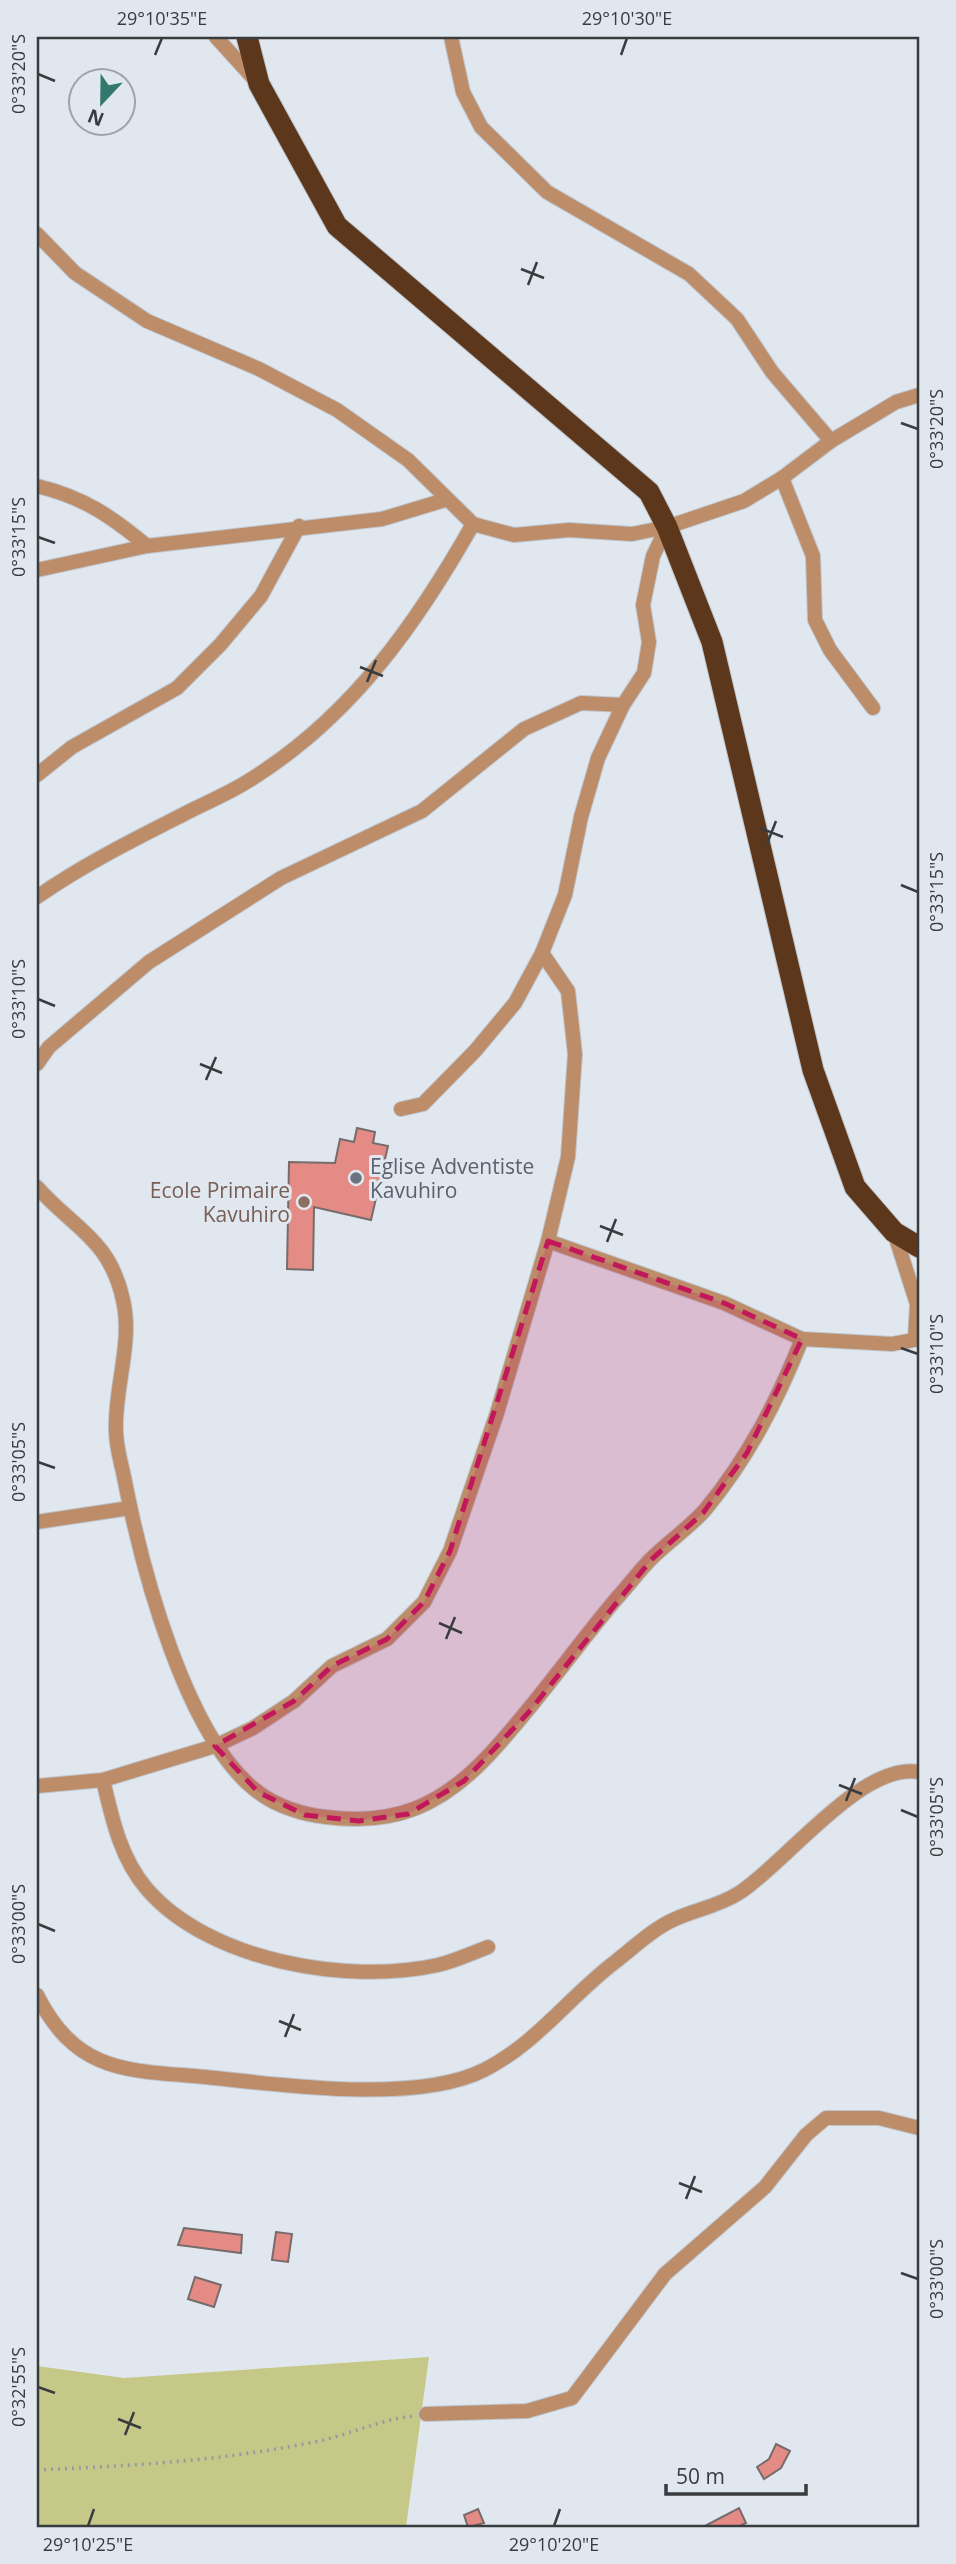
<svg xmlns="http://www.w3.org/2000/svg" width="956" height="2564" viewBox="0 0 956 2564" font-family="'Open Sans',sans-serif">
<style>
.green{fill:#c6c888}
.building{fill:#e58b85;stroke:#766c6b;stroke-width:2}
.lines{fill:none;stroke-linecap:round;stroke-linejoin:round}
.street-casing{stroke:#bfc5cc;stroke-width:16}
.highway-casing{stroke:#bfc5cc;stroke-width:23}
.path{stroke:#969ba0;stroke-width:3.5;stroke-dasharray:2 5;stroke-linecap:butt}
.street{stroke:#bd8c69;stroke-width:14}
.highway{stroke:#5d371b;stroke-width:21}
.marked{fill:#c2185b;fill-opacity:0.2;stroke:#c2185b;stroke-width:5;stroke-dasharray:14 9;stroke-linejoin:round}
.ticks{fill:none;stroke:#393c3f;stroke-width:2.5}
.worship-dot{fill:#6b7280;stroke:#e1e7ef;stroke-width:2.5}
.education-dot{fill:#8d6e63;stroke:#e1e7ef;stroke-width:2.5}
.labels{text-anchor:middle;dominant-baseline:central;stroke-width:6;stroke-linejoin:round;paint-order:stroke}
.worship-label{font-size:21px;fill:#5b616d;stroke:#e1e7ef;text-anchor:start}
.education-label{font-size:21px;fill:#785e54;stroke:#e1e7ef;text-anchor:end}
.neatline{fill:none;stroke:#393c3f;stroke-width:2.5}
.ticks-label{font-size:18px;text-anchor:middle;fill:#393c3f}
</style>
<rect width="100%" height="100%" fill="#e1e7ef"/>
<polygon class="green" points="429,2357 406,2527 37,2527 37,2366 124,2378"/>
<g class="building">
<polygon points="357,1128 375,1132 373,1143 388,1146 371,1220 314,1207 313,1270 287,1269 289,1162 335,1163 340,1139 354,1142"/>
<polygon points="184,2228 242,2235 241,2253 178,2245"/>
<polygon points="276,2232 292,2234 288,2262 272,2260"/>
<polygon points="195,2277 221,2285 214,2307 188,2299"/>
<polygon points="776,2444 790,2451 781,2468 764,2479 757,2467 769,2459"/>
<polygon points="739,2508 746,2523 738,2527 703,2527"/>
<polygon points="478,2509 484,2523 468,2527 464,2515"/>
</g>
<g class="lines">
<g class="street-casing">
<g id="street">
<polyline points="216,37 255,80"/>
<polyline points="451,37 463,92 481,127 547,192 689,274 737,319 772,372 831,441"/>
<polyline points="37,234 75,273 147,321 259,369 337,410 408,460 473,524 514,535 569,530 632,534 667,527 744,501 782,478 831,441 896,402 919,395"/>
<polyline points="782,478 813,556 815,620 830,650 873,708"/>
<path d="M37 486C83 497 111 516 147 546"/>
<polyline points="37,570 147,546 382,519 445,500"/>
<polyline points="37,775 72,747 177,688 220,645 261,596 299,526"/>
<path d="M37 897C86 863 137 838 190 811 212 800 236 790 256 776 353 714 417 623 473 524"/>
<polyline points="37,1064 49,1047 149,962 281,878 422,811 524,729 581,703 623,705"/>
<polyline points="401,1109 423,1104 475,1051 515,1003 542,953 565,895 581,817 598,758 623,705 644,673 649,642 643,605 653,556 667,527"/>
<path d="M37 1187C73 1228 110 1239 123 1300 133 1343 114 1389 116 1431 116 1448 122 1465 125 1482 142 1568 186 1739 258 1792 276 1806 304 1815 326 1817 394 1826 441 1806 488 1756 535 1706 573 1650 617 1598 629 1585 639 1571 651 1559 668 1542 689 1528 705 1510 748 1458 777 1402 802 1339"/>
<polyline points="894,1232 917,1304 915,1339"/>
<polyline points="548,1241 724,1303 802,1339 892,1344 919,1339"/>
<polyline points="37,1522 130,1508"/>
<path d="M103 1780C112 1818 120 1857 146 1888 208 1961 347 1985 438 1965 455 1961 472 1953 488 1947"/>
<polyline points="37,1786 103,1780 215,1746 253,1728 294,1701 332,1666 387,1639 424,1602 450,1551 497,1413 548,1241 568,1157 575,1054 568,991 542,953"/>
<path d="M37 1995C77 2074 127 2070 206 2077 281 2085 417 2104 484 2070 536 2044 570 1996 615 1962 633 1948 654 1928 675 1919 697 1909 719 1906 739 1893 786 1863 861 1762 919 1772"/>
<polyline points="426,2414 527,2411 572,2398 665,2274 765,2187 806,2135 826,2118 879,2118 919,2128"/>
</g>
</g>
<g class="highway-casing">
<polyline id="highway" points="247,37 259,84 337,226 649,492 667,527 712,642 813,1070 855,1187 894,1232 919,1247"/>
</g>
<path class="path" d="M37 2470C128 2466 219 2461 309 2443 345 2437 377 2420 413 2416"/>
<use href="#street" class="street"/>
<use href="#highway" class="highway"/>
</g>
<path class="marked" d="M548 1241 724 1303 802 1339 747 1453 703 1513 651 1560 528 1713 464 1781 408 1814 359 1821 305 1815 258 1792 215 1746 294 1701 332 1666 387 1639 424 1602 450 1551Z"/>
<path class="ticks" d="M155 55 162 38M621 55 627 38M38 74 55 81M521 269 544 278M528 285 537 262M901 423 918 429M38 537 55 543M360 667 383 676M367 682 376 660M760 828 783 837M767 844 776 821M901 885 918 892M38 999 55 1006M200 1064 222 1073M206 1080 216 1057M600 1226 623 1235M607 1242 616 1219M901 1348 918 1354M38 1462 55 1468M439 1623 462 1633M446 1639 455 1617M839 1785 862 1794M846 1801 855 1778M901 1810 918 1817M38 1924 55 1931M279 2021 301 2030M285 2037 294 2014M679 2183 702 2192M686 2199 695 2176M901 2273 918 2279M38 2387 55 2393M118 2419 141 2428M125 2435 134 2412M88 2526 94 2509M554 2526 560 2509"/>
<circle class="worship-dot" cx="356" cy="1178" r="7"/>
<circle class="education-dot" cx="304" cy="1202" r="7"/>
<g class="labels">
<g class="worship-label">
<text x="370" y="1166">Eglise Adventiste<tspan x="370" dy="24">Kavuhiro</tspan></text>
</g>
<g class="education-label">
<text x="290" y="1190">Ecole Primaire<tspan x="290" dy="24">Kavuhiro</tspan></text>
</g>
</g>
<rect width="956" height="2564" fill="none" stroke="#e1e7ef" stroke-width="77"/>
<g transform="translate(102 102) rotate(202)"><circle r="33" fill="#e1e7ef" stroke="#9ea3a9" stroke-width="2"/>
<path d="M0-5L12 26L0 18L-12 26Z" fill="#33786d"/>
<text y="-10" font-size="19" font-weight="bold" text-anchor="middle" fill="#393c3f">N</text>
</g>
<path d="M666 2484v10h140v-10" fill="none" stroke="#393c3f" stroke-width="3.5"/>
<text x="676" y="2484" font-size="21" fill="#393c3f" stroke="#e1e7ef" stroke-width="5" paint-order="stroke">50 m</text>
<rect x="38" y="38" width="880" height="2488" class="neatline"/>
<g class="ticks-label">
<text x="162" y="25">29°10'35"E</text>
<text x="627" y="25">29°10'30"E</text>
<text transform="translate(19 74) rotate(-90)" y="6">0°33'20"S</text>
<text transform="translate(937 429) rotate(-90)" y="6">0°33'20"S</text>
<text transform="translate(19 537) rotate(-90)" y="6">0°33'15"S</text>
<text transform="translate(937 892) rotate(-90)" y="6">0°33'15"S</text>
<text transform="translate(19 999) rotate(-90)" y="6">0°33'10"S</text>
<text transform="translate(937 1354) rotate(-90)" y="6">0°33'10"S</text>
<text transform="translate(19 1462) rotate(-90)" y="6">0°33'05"S</text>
<text transform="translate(937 1817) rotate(-90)" y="6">0°33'05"S</text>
<text transform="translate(19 1924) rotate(-90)" y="6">0°33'00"S</text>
<text transform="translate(937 2279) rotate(-90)" y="6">0°33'00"S</text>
<text transform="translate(19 2387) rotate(-90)" y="6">0°32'55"S</text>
<text x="88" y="2551">29°10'25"E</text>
<text x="554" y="2551">29°10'20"E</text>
</g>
</svg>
